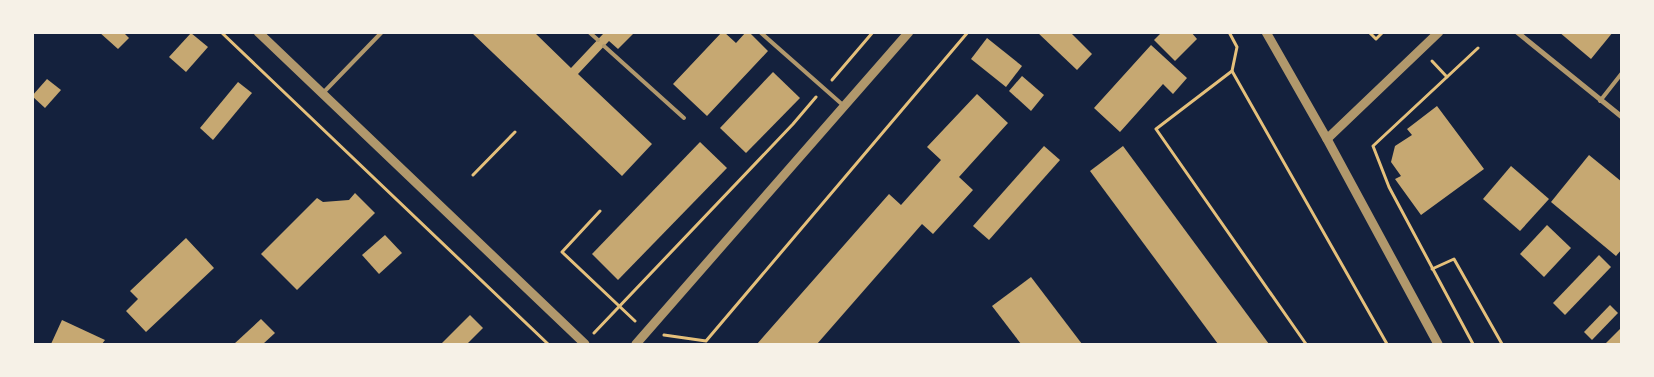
<svg xmlns="http://www.w3.org/2000/svg" width="1654" height="377" viewBox="0 0 1654 377" font-family="'Work Sans',sans-serif">
<style>
.building{fill:#c6a872}
.lines{fill:none;stroke-linecap:round;stroke-linejoin:round}
.path{stroke:#e5c07b;stroke-width:3}
.service{stroke:#b1986c;stroke-width:4}
.minor{stroke:#b1986c;stroke-width:5}
.tertiary{stroke:#b1986c;stroke-width:9}
</style>
<rect width="100%" height="100%" fill="#14213d"/>
<g class="building">
<polygon points="99,32 123,32 129,38 118,49"/>
<polygon points="471,32 534,32 571,68 603,34 601,32 635,32 618,49 609,41 578,74 652,144 622,176"/>
<polygon points="722,32 724,32 736,43 746,32 749,32 768,51 707,116 673,84"/>
<polygon points="1037,32 1070,32 1092,54 1077,70"/>
<polygon points="1162,32 1191,32 1197,39 1175,61 1154,40"/>
<polygon points="1559,32 1613,32 1591,59"/>
<polygon points="191,33 208,47 186,72 169,57"/>
<polygon points="987,38 1022,66 1006,87 971,59"/>
<polygon points="1151,45 1187,78 1173,94 1163,84 1120,132 1094,108"/>
<polygon points="773,72 800,98 746,153 720,128"/>
<polygon points="1022,76 1044,95 1031,111 1009,91"/>
<polygon points="47,79 61,90 45,108 32,96"/>
<polygon points="238,82 252,93 213,140 200,128"/>
<polygon points="977,94 1008,123 959,177 973,190 933,234 922,224 817,344 757,344 889,194 901,205 941,160 927,147"/>
<polygon points="1437,106 1484,169 1421,215 1395,179 1401,176 1391,162 1395,146 1412,135 1407,129"/>
<polygon points="700,142 727,168 618,280 592,254"/>
<polygon points="1044,146 1060,160 989,240 973,226"/>
<polygon points="1123,146 1269,344 1218,344 1090,171"/>
<polygon points="1589,155 1622,182 1622,249 1616,256 1551,202"/>
<polygon points="1511,166 1549,199 1520,231 1483,199"/>
<polygon points="355,193 375,213 297,290 261,254 317,198 323,202 349,200"/>
<polygon points="1547,225 1571,248 1544,277 1520,254"/>
<polygon points="385,235 402,253 379,274 362,255"/>
<polygon points="186,238 214,268 146,332 126,311 138,299 130,291"/>
<polygon points="1599,255 1611,267 1565,315 1553,303"/>
<polygon points="1031,277 1082,344 1021,344 992,306"/>
<polygon points="1610,305 1618,313 1592,340 1584,332"/>
<polygon points="470,315 483,328 467,344 441,344"/>
<polygon points="261,319 275,333 263,344 234,344"/>
<polygon points="62,320 105,340 102,344 51,344"/>
<polygon points="1622,327 1622,344 1605,344"/>
</g>
<g class="lines">
<g class="path">
<polyline points="221,32 548,344"/>
<polyline points="1229,32 1237,47 1232,71 1387,344"/>
<polyline points="1369,32 1376,39 1383,32"/>
<polyline points="1432,61 1447,77"/>
<polyline points="1232,71 1156,129 1306,344"/>
<polyline points="832,80 873,32"/>
<polyline points="473,175 515,132"/>
<polyline points="600,211 562,252 635,321"/>
<polyline points="1432,269 1454,259 1502,344"/>
<polyline points="594,333 793,124 816,97"/>
<polyline points="664,335 706,341 968,32"/>
<polyline points="1473,344 1389,187 1373,146 1478,48"/>
</g>
<g class="service">
<polyline points="589,32 598,40"/>
<polyline points="760,32 844,106"/>
<polyline points="604,46 684,118"/>
<polyline points="322,94 382,32"/>
<polyline points="1600,101 1622,73"/>
</g>
<polyline class="minor" points="1517,32 1622,117"/>
<g class="tertiary">
<polyline points="258,32 585,344"/>
<polyline points="1266,32 1327,139 1438,344"/>
<polyline points="1327,139 1439,32"/>
<polyline points="636,344 909,32"/>
</g>
</g>
<rect width="1654" height="377" fill="none" stroke="#f6f1e7" stroke-width="68"/>
</svg>
